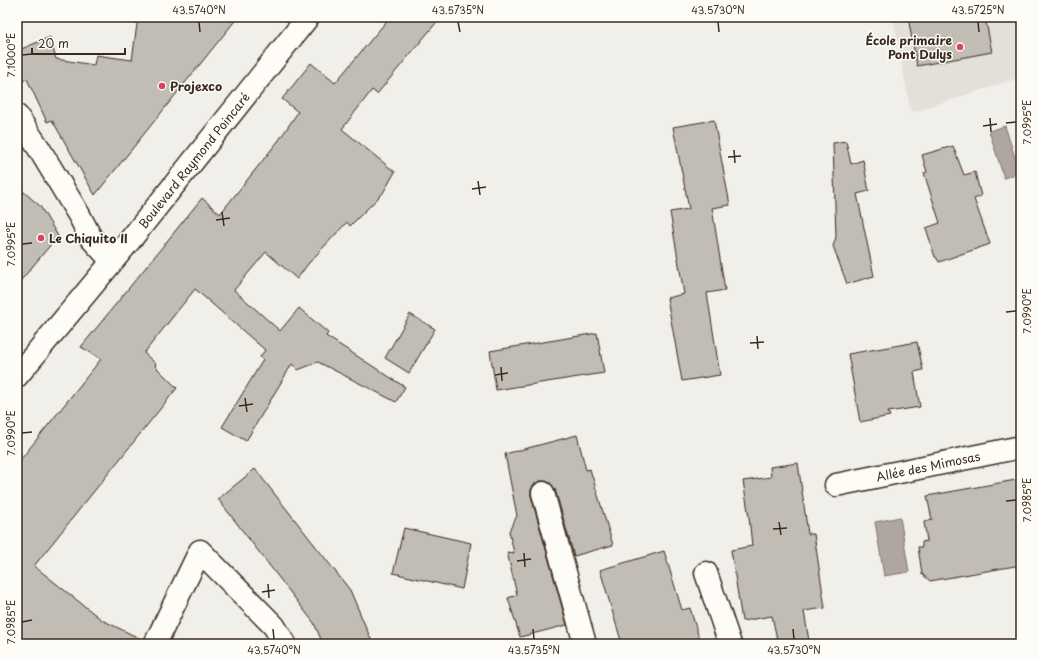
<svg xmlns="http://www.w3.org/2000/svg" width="1038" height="661" viewBox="0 0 1038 661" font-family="'Playpen Sans',sans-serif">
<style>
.built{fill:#e3e0da}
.water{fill:#aea69f;stroke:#80746b}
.building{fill:#c1bcb4;stroke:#3b2a1e}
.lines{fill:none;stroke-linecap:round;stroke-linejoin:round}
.minor-casing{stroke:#3b2a1e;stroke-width:25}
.major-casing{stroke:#3b2a1e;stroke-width:25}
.minor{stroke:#fdfcf7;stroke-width:22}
.major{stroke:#fdfcf7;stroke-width:22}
.ticks{fill:none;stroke:#3b2a1e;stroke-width:1.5}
.poi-dot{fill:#d1495b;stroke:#fdfcf7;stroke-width:1.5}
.labels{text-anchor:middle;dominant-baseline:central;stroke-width:3;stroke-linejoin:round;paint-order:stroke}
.poi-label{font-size:12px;font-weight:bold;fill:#3b2a1e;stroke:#fdfcf7;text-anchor:start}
.street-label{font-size:12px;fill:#3b2a1e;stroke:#fdfcf7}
.neatline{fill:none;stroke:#3b2a1e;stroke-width:1.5}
.ticks-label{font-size:10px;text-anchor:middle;fill:#3b2a1e}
</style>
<rect width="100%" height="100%" fill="#f1efea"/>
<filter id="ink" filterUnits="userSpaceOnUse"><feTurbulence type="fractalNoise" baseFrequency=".025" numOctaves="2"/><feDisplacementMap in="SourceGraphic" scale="8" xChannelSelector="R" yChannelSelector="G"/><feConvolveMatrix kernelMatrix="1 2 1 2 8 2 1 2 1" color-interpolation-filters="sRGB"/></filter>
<g filter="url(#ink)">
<polygon class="built" points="893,17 1021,17 1021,77 911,113"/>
<g class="water">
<polygon points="1005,126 1020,173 1004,178 989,131"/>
<polygon points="900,517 909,572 884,576 875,522"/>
</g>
<g class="building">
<polygon points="138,17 238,17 95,195 52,120 47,122 27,79 18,83 19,50 50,37 56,59 94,65 96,55 132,60"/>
<polygon points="390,17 441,17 377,94 372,90 342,129 395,172 383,193 350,226 347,222 308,264 297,279 266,252 234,290 280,331 299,308 328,333 326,336 405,387 396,402 318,362 298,370 292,364 246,441 222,427 263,360 260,357 265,350 195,289 144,353 156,364 155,366 177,388 34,566 102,620 143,640 143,644 17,644 17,464 101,359 81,347 202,198 220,214 279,140 298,112 282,99 311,63 335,83"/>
<polygon points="908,17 985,17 992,52 917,66"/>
<polygon points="714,120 730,205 712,208 725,290 707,293 720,375 682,381 667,298 684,294 670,212 689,209 673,127"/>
<polygon points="846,141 851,164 863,160 869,191 857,194 874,276 847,284 833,246 836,237 833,143"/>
<polygon points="953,146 964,175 975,172 981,196 974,199 990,244 939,262 936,257 935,257 926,228 940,223 924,173 927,172 922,155"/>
<polygon points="17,186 40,206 58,236 17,285"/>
<polygon points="410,314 435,329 409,373 385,358"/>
<polygon points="597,333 604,373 496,390 490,351"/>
<polygon points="917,342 923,370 914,372 920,407 888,412 890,416 860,422 848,354"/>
<polygon points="577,435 586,470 590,469 613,545 574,556 555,489 551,484 546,481 540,481 534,484 531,490 531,496 567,625 520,637 508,598 517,595 507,552 514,553 509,531 517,516 505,454"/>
<polygon points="798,463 808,534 814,534 825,608 804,611 809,641 792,644 778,644 772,616 742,621 731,550 752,546 749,517 743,481 771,477 770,467"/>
<polygon points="255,469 350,590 373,644 323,644 314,623 218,499"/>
<polygon points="1021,479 1021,565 930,581 922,574 918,547 922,547 922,542 927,541 924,522 932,520 927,496"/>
<polygon points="404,528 471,543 462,589 393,573"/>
<polygon points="664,551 682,610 690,608 699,638 680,644 622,644 600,570"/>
</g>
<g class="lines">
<g class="minor-casing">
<g id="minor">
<polyline points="17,116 38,147 79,215 91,238 112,261"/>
<path id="s1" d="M836 485 1021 447"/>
<polyline points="543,493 585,644"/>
<polyline points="706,573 730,644"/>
<polyline points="155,644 200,551 274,626 285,644"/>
</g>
</g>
<g class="major-casing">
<g id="major">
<path id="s2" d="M17 376 131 239 308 17"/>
</g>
</g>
<use href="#minor" class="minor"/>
<use href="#major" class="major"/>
</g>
</g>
<path class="ticks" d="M199 22 200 32M458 22 460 32M718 22 719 32M978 22 979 32M22 55 32 54M990 118 991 132M1006 123 1016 122M983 126 997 124M734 150 735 163M728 157 741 156M478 181 480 195M472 189 486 187M222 212 224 226M216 220 230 218M22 244 32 243M1006 312 1016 311M757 336 758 349M750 343 764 342M501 367 502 381M495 375 508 373M245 398 247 412M239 406 253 404M22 433 32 432M1006 501 1016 500M779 522 781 535M773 529 787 528M524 553 525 567M517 561 531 559M268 584 269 598M262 592 275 590M22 622 32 620M273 629 274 639M533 629 534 639M793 629 794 639"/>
<g class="poi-dot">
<circle cx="960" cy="47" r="4"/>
<circle cx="162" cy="86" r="4"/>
<circle cx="41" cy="238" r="4"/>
</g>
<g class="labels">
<g class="poi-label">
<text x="952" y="40" text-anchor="end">École primaire<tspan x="952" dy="14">Pont Dulys</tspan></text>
<text x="170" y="86">Projexco</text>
<text x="49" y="238">Le Chiquito II</text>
</g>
<g class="street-label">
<text stroke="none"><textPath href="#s2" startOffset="279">Boulevard Raymond Poincaré</textPath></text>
<text stroke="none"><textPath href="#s1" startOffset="94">Allée des Mimosas</textPath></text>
</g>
</g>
<rect width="1038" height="661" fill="none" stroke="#fdfcf7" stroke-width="44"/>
<path d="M32 48v6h93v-6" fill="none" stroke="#3b2a1e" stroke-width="2"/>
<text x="38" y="48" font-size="12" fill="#3b2a1e" stroke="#fdfcf7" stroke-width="3" paint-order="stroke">20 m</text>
<rect x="22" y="22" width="994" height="617" class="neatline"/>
<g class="ticks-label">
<text x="199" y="14">43.5740°N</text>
<text x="458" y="14">43.5735°N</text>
<text x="718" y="14">43.5730°N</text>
<text x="978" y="14">43.5725°N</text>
<text transform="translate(11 55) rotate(-90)" y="4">7.1000°E</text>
<text transform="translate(1027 122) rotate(-90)" y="4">7.0995°E</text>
<text transform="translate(11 244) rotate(-90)" y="4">7.0995°E</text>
<text transform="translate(1027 311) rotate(-90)" y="4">7.0990°E</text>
<text transform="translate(11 433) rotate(-90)" y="4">7.0990°E</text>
<text transform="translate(1027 500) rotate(-90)" y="4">7.0985°E</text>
<text transform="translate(11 622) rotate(-90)" y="4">7.0985°E</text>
<text x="274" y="654">43.5740°N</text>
<text x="534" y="654">43.5735°N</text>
<text x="794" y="654">43.5730°N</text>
</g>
</svg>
